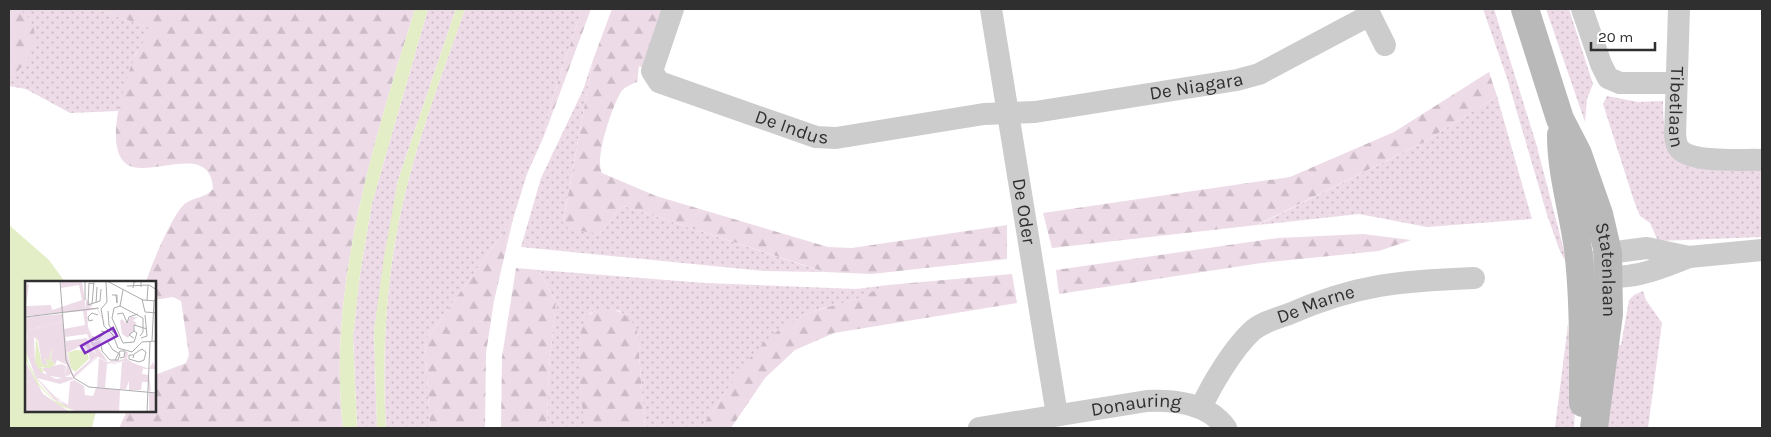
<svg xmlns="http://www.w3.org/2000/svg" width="1771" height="437" viewBox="0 0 1771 437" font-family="Karla,sans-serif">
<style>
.grass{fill:url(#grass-dots)}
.forest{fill:url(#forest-firs)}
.water{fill:#e4eec6}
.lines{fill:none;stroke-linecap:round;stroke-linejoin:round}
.minor{stroke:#ccc;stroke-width:22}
.secondary{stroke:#b9b9b9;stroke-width:28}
.labels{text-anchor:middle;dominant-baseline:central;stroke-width:5;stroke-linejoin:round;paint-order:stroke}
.street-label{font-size:19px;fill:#2f2f2f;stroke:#fff}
.inset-road{fill:none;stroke:#acacac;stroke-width:1}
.view{fill:#7b2cbf;fill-opacity:0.15;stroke:#7b2cbf;stroke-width:2.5}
.inset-edge{fill:none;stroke:#2f2f2f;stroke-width:2.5}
</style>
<defs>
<pattern id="grass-dots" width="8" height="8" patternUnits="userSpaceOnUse" patternTransform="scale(1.25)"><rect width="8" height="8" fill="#eddbe7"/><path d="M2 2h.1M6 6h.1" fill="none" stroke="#ccbcc6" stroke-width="1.8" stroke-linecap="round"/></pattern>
<pattern id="forest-firs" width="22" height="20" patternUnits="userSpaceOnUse" patternTransform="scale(1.25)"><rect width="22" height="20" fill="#eddbe7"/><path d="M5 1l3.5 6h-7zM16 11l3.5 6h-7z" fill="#ccbcc6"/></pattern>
</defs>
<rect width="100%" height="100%" fill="#fff"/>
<g class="grass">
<polygon points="19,9 96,9 153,29 136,53 118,111 70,113 26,89 9,86 9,77 14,74 31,22"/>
<polygon points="428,9 456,9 398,180 374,331 377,428 357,428 353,336 360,274 372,203"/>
<path d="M465 9H582L552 100 544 136 527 174 513 219 425 341 430 428H386C381 347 387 262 408 182 423 124 445 66 465 9Z"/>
<path d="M1483 9H1494L1536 143 1567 262C1558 253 1554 231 1548 218L1507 78Z"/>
<polygon points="1546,9 1569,9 1593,84 1587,99 1585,122"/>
<polygon points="593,60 563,222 600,234 618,210 624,206 824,272 764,271 521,247 541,178 583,90"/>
<polygon points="1497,96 1532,219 1427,227 1359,214 1258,225 1424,142"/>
<path d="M1607 96 1638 102 1663 101C1663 182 1699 168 1762 169V237L1658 241 1650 223 1640 216 1634 201 1603 104Z"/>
<path d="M539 270 705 283 856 289 888 285C877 290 865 297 853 300 839 305 823 307 809 313 758 337 732 383 701 428H645L637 329 620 311 603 308 590 313 579 345 585 428H547L549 367 556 302Z"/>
<polygon points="1643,291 1646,300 1662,323 1648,428 1603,428 1615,344 1621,345 1629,300 1634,295"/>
<polygon points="1568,324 1575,408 1574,428 1555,428"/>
</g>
<g class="forest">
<path d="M9 9H19C22 12 27 16 30 20 43 41 27 67 9 77Z"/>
<path d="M96 9H415C374 141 327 288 343 428H119L127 411H155V375L186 363 189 355 181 301 173 297 155 300V282H146C150 268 174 210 186 203 195 197 205 198 213 189 211 144 158 174 133 167 98 157 126 76 136 54 140 45 147 37 153 29Z"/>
<polygon points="582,9 591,9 544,136 552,100"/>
<path d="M612 9H667L648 69 639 66 637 82C632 84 624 87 621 92 612 107 594 159 602 173L656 196 828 247 852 248 1007 225V259L872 274 825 272 624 206 618 210 600 234 569 229 563 223 593 60Z"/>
<polygon points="1489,72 1497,96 1424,142 1257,225 1052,248 1043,213 1290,177 1394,132"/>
<polygon points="513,219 494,301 486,353 485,428 430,428 425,341"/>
<polygon points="1363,234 1411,240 1379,251 1261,263 1059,294 1056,270 1278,238"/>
<polygon points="516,268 539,270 556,302 549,367 547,428 501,428 502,357"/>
<polygon points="1012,274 1017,303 834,333 795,350 765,378 731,428 701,428 743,366 765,341 784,326 811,312 856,299 888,285"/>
<path d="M603 307C620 311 628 314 637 329L645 428H585C582 403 574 347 583 324 586 315 594 311 603 307Z"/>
</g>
<g class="water">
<path d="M415 9H428L372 203 360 274 353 336 357 428H343C327 288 374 141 415 9Z"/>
<path d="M456 9H465C445 66 423 124 408 182 387 262 381 347 386 428H377L374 331 384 257 398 180Z"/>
<polygon points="9,225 49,260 65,282 26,282 26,411 96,411 92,428 9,428"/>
</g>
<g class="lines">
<g class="minor">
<path id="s1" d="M673 9 652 71 659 82 816 137 836 138 984 114 1035 112 1237 80 1259 74 1370 15 1367 9"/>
<path id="s2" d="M991 9 1057 415"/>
<polyline points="1582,9 1601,64 1608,78 1620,83 1676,83"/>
<path id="s3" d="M1679 9 1675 136C1676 139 1676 144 1678 147 1688 164 1744 159 1762 160"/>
<polyline points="1370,15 1385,45"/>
<polyline points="1581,273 1608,253 1647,248 1689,257 1762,250"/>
<path d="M1592 275C1627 282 1657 270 1689 257"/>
<path id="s4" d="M1201 408C1211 385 1233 349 1251 332 1260 323 1277 318 1289 314 1357 284 1401 281 1474 278"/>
<path id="s5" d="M979 428 1147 401C1175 400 1208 403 1226 428"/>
</g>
<g class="secondary">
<path id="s6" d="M1525 9 1560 119 1578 154 1599 214 1608 253 1609 314 1594 428"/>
<path d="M1561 135C1561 174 1573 211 1578 249 1584 300 1583 352 1583 403"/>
</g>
</g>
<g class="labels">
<g class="street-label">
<text stroke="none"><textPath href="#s1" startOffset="629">De Niagara</textPath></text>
<text stroke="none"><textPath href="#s3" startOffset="98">Tibetlaan</textPath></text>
<text stroke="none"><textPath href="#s1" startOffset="219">De Indus</textPath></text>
<text stroke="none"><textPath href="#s2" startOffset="205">De Oder</textPath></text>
<text stroke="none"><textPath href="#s6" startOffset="275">Statenlaan</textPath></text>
<text stroke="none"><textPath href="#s4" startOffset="162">De Marne</textPath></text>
<text stroke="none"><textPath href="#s5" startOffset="159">Donauring</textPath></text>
</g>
</g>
<g transform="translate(25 281)">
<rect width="131" height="131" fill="#fff"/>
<path d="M0 0 4 4 1 25 26 24 27 29 57 19 54 4 36 7 35 0H57L61 29V18L68 25 63 26 73 28 82 47 72 28 62 30 63 46 69 63 75 61 73 67 71 64 77 75 68 64 73 76 49 97 72 76 62 53 40 56 39 48 60 44 58 30 0 35ZM37 33 38 41 3 49 2 62 0 36ZM74 77 85 83 101 80 124 88 118 87 117 93 124 94 126 110H124L123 101H117L116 109H104V100L101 108H95L97 81 89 83H82L80 107 72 106ZM37 83 41 85 40 96H47L44 98 19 94 22 93 17 87ZM12 96 25 112 43 124 45 101 49 99 59 105 60 114 68 115 71 107 95 109 94 131H61L44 126 26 113ZM5 100 16 115 0 118V101ZM124 111 131 113V131H124Z" fill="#eddbe7"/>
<path d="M0 38 2 62 3 49 38 41 42 66 41 60 62 57 66 67 72 75 67 63 73 67 74 62 69 63 67 62 65 44 68 62 76 59 74 68 83 81 99 78 100 71H103L102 78 108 82 124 88 128 81 131 88H120L101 80 84 82 72 75 49 97 46 93 40 96 42 84 32 79 30 84 26 79 27 66 24 80 20 77 23 85 17 83 13 59 9 56 10 82 17 87 16 91 31 98 47 96 49 98 35 103 12 97 35 121 61 131H53L39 125 29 118 11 97 1 71ZM57 64 62 66 65 79 48 94 42 72ZM0 80 18 113 45 131H0V118L15 114 5 100 0 101Z" fill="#eddbe7" fill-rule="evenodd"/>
<path d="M106 36H113L108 39 112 43 108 45 109 48 103 57 97 53 95 40 97 38 101 42Z" fill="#eddbe7"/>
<path d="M11 55 17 83 23 84 20 77 24 80 27 65 26 79 30 83 25 87 15 86 19 90 17 92 10 82ZM0 60 3 81 14 103 29 119 51 131 33 124 12 103 0 77ZM50 69 62 70 64 78 50 91 46 87 43 72Z" fill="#e4eec6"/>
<path class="inset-road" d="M35 0 41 79 49 97 64 106 132 112M60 0V19M82 0 118 19 132 20M81 1 82 21 76 28 77 33 79 45 88 54 93 67 107 71 117 61 132 60M69 3 64 2 63 24 75 20 76 8M102 5 124 4 132 9M108 7 109 1 116 0V6M87 14H92V22L91 14M117 18 120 31 132 32M122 20 123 4M130 20 132 2M71 22 72 6M67 23 69 0M95 25 89 27 87 37 98 62 109 61 112 52 109 50M95 25 118 37M95 25 98 9M83 30 84 44 88 51 91 49M92 33 98 32 102 42 104 36 113 33M0 36 74 27M68 39 64 40 63 36 67 32 73 34M68 55V59H72L81 51 76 50M115 55 118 51V37M109 57 104 54 109 50V44L122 48M116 57 122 55 120 34M82 60 88 69 95 73 93 79H85L77 70 76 64ZM127 60 129 20M108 77 109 73 117 68 121 71 119 79 114 81 104 78V74H108M90 79 95 70H100L99 76 95 77M122 131 125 61"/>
<path class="view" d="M88 47 92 55 60 72 56 65Z"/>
<rect width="131" height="131" class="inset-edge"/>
</g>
<rect width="1771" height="437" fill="none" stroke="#2f2f2f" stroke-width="20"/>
<path d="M1591 42v8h64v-8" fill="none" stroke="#2f2f2f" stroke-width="2.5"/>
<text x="1598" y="42" font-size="15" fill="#2f2f2f" stroke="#ffffff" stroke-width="4" paint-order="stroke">20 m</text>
</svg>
